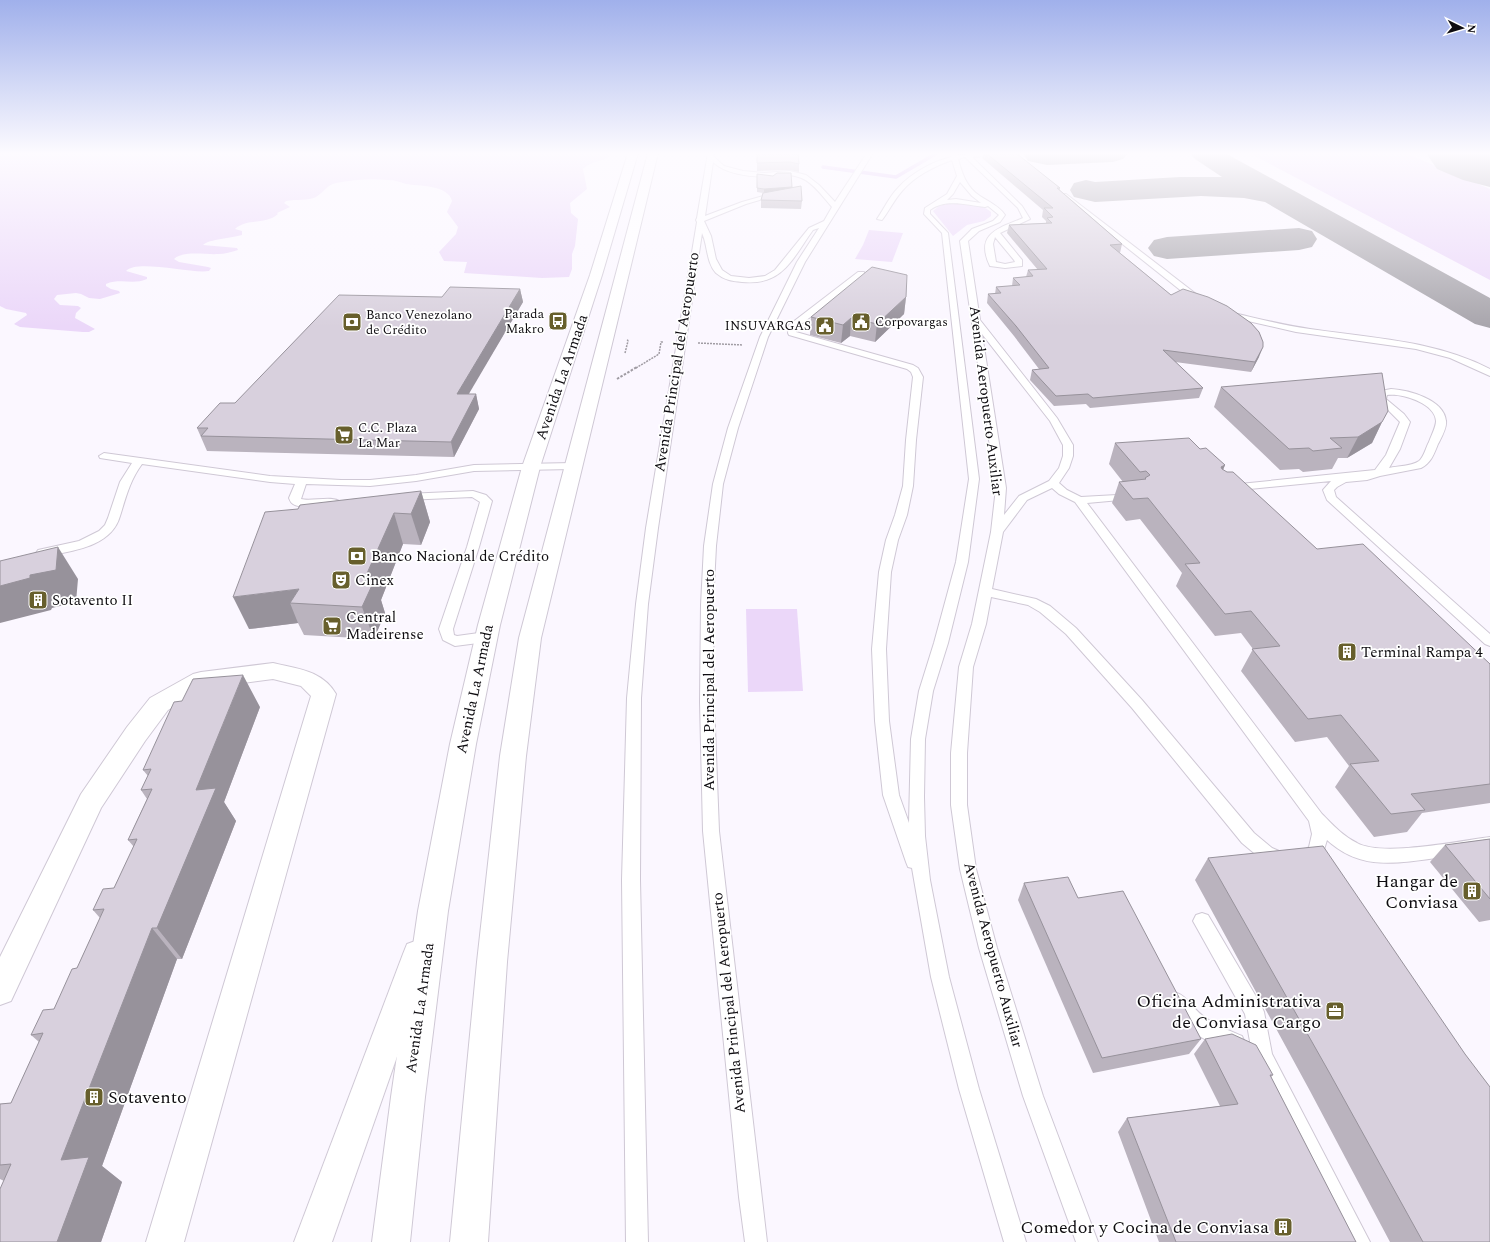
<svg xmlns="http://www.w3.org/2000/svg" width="1490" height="1242" viewBox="0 0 1490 1242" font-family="Spectral,serif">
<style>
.green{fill:#ebd7f9}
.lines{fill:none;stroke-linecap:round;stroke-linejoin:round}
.stream{stroke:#d4aaf0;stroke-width:3.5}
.taxiway{fill:#a8a5ac;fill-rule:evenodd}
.runway{fill:#a8a5ac;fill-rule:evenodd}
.lane-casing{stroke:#cfc8d5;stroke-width:2}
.street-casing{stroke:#cfc8d5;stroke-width:2}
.secondary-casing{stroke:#cfc8d5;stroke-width:2}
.path-far1{stroke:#a09ca3;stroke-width:1.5;stroke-dasharray:2 1;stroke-linecap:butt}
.path{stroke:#a09ca3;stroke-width:2;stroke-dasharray:2.5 1.5;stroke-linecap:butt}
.lane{fill:#fff;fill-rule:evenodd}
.street{fill:#fff;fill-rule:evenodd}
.secondary{fill:#fff;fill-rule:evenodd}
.wall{fill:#bab3be}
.shaded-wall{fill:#97929b}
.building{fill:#d8d0dd;stroke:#97929b}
.labels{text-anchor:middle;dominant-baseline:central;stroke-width:3.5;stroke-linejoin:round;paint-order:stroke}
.far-poi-label{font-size:13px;fill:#0e0c10;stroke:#fff;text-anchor:start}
.street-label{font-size:15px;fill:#0e0c10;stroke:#fff}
.poi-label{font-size:15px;fill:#0e0c10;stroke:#fff;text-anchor:start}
.near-poi-label{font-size:18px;fill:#0e0c10;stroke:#fff;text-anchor:end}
</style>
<rect width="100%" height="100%" fill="#fbf7ff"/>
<g class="green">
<path d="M0 153H614C606 162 592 160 583 169L587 189 570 203 571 213 578 219 575 246 572 254V269L569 277 542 278 464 273 467 262 444 261 439 252 456 234 458 227 447 212 452 201C449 185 418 186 406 184 400 182 394 180 388 180 372 178 352 180 336 183 327 185 324 192 316 197 308 201 296 199 286 201L284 203 290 207 277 213 278 214C266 225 247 218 235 229L242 231V235C232 238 209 239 203 245L237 248 238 250C231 252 225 254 218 254 207 255 183 250 174 259L179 262 208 267 211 268 209 271C191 274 137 259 126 271L147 277V279C134 285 120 278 106 284V286L111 289 119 291 120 293 100 299 89 298 81 294 76 293 57 295 54 299 60 305 78 306 81 308 76 313 75 318 95 329 89 332H83L20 327 14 324 27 315 26 313 6 309 0 306Z"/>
<polygon points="1249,153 1405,153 1490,189 1490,280"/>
<path d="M951 203C964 203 981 203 991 212V216L984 221 967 225 953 236 933 211 939 206Z"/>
<polygon points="869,230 903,233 892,262 855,259 863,245"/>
<polygon points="746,609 797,609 803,691 748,692"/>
</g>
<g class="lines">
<polyline class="stream" points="823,167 896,177 937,153"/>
<g class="taxiway">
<polygon points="1026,153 1128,153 1123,159 1113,162 1047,165 1028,161 1024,155"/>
<polygon points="1190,153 1225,153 1490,298 1490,328 1475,324 1265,202 1244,198 1201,196 1095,202 1074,197 1070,190 1074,183 1086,180 1095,182 1180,177 1222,177 1195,159"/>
<polygon points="1299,228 1312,231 1317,239 1312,247 1299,250 1167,259 1154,256 1148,248 1154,240 1167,237"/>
</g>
<polygon class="runway" points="1426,153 1490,153 1490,187 1463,180 1437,169"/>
<g class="lane-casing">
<g id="lane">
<path d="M708 153H714L713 156 724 166 743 171 764 173 790 171 806 175 819 185 835 202 867 153H873L805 262 768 337 738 428 723 484 716 546 713 605 714 702 719 831 767 1242H745L739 1197 703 831 700 702 701 605 704 546 713 484 728 428 760 337 797 262 819 228 813 230C792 259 783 286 742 282 732 281 724 280 716 273 706 262 708 246 702 233L658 528 648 604 641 698 640 880 648 1242H626L622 880 627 698 636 604 646 528 697 222 696 220 697 218ZM713 162C728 176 753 176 773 178L776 175C807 173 813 185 832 207L824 221 809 228 775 270 765 276 749 278 731 276 722 270 716 259 711 236 704 221 746 204 780 194 777 192 742 202 705 216Z"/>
<path d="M950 153H956L957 155 1002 153 999 155 972 157 1022 206 1030 219 1000 233 1022 260V266L1005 268 990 266C974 233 1000 228 1023 218L1018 208 965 157 958 159C962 173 966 187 980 196 989 202 999 206 1005 215L1000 222 979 231 968 241 980 320 1057 418 1073 445V456L1069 468 1059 483 1067 490 1081 497 1135 494 1137 496 1131 499 1087 503 1322 814C1333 825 1343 836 1357 843 1382 857 1460 841 1490 837V851C1470 854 1449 856 1429 859 1390 864 1359 869 1327 840L1322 856 1305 865 1299 863 1297 858 1299 853 1309 847 1312 834 1309 821 1075 502 1059 494 1052 488 1027 500 1003 532 992 589 1036 599 1050 606 1076 628 1142 700 1254 833 1272 848 1286 854 1288 859 1286 864 1280 866 1260 858 1242 843 1132 708 1066 634 1040 612 1028 605 991 597 986 624 973 667 967 753V805L976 869 997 948 1043 1096 1098 1242H1076L1023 1096 979 948 960 869 951 805V753L959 667 972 624 991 532 996 488 960 241 972 229 993 221 999 215 988 206 985 207C968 205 945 198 930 210V214L948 233 979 479 968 562 948 643 933 691 925 739 924 797 925 836 930 880 949 977 979 1089 1026 1242H1004L959 1089 931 977 912 868 908 867 906 862 883 795 875 721 872 649 879 572 886 540 895 515 903 486 906 440 913 377 911 372 907 369 789 335 788 333 789 325 858 272H864V276L796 328V332L913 365 918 368 923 377 916 440 913 486 907 515 898 540 891 572 886 649 889 721 899 795 909 823 911 739 919 691 934 643 956 562 969 479 942 233 924 214 925 208 947 194 957 176 952 160C934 166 914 177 902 191 894 200 889 211 882 220L877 219C884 209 889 197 898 188 911 173 932 162 951 157ZM960 182 972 196 981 203 956 199 947 200 953 194ZM995 237 1014 260 1015 262 1005 264 996 262 993 244ZM982 334 1050 421 1063 445V456L1059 468 1049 481 1019 496 1004 515 1006 488Z"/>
<polygon points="1062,194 1066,194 1200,297 1200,301 1194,301 1062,196"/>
<path d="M1226 312H1229C1256 318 1282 325 1310 329 1371 338 1433 340 1490 369V376L1450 358 1416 349 1296 332 1226 316 1225 314Z"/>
<path d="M1391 389C1408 390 1444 399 1446 421 1447 428 1441 438 1438 444 1434 454 1431 463 1421 468L1380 476 1367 480 1346 482 1337 487 1334 490 1336 497 1490 634V646L1485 644 1327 500 1323 490 1331 481 1230 491 1225 488 1230 485 1375 470 1386 455 1400 422 1376 398 1381 391ZM1387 395C1402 393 1435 403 1436 421 1436 427 1431 436 1429 442 1426 447 1424 457 1419 461 1412 466 1397 466 1389 468L1400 449 1410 422 1404 414 1386 399Z"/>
<path d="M104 453 270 476 341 480H370L416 475 474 465 573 463 578 466 573 469 474 471 416 481 370 486 306 484 301 499C311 502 333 495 340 502 334 508 300 509 293 504 290 502 290 500 289 498L295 484 270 482 142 464C130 480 126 497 120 516 111 548 70 551 42 557L38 556 36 553 38 550 79 541 99 531 105 525 108 518 120 482 132 463 100 458 99 456Z"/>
<polygon points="473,491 486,495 492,501 479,547 453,629 454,635 457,636 486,632 491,634 493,637 491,640 486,642 455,646 443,640 439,629 467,547 480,502 472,497 406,500 400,497 406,494"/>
<polygon points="1202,913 1208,915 1261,1005 1264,1012 1272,1054 1370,1242 1347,1242 1256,1065 1253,1058 1245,1014 1193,921 1196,915"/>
<path d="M1177 993C1188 997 1193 1009 1203 1016 1214 1025 1228 1030 1242 1036L1245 1043 1242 1050 1235 1053C1209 1042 1179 1030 1168 1002L1170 995Z"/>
</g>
</g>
<g class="street-casing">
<g id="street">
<path d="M273 663C297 669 322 670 336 694L184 1242H146L311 696 301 686 273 679 206 688 168 710 145 741 101 808 11 1001 0 1005V957L81 794 127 727 150 698 193 674 201 672Z"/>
<polygon points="418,940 429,944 433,954 332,1242 294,1242 403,954 407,944"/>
</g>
</g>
<g class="secondary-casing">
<g id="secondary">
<polygon points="628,153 638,153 602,275 540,467 500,625 476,744 448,911 425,1097 410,1242 372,1242 391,1097 418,911 450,744 478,625 522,467 590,275"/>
<polygon points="648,153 658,153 541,638 526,756 507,962 488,1242 450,1242 477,962 500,756 519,638"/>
</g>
</g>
<g class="path-far1">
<polyline points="698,343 743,345"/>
<polyline points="625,353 628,341 627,339"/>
<polyline points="636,368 659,354 661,342 663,342"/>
</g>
<polyline class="path" points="617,379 637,367"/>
<use href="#lane" class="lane"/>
<use href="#street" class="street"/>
<use href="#secondary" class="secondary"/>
</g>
<g class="wall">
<polygon points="757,153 799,164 799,172 790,170 757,171"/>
<polygon points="983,153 1016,153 1060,188 1060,190 1122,244 1120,253 1171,295 1259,357 1251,372 1175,362 1203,388 1199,398 1090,408 1086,404 1054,406 1030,380 1032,370 1039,369 1014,336 987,303 988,294 995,294 996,287 1012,286 1013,278 1026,277 1028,270 1038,270 1007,233 1009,225 1046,223 1046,221 1042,217 1043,210 982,158"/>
<polygon points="757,174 792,188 802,201 801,209 761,208 761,200 763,193 757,192"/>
<polygon points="520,289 523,302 468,394 476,394 479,409 454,457 207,451 197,428 235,403 442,297"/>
<polygon points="906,297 904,314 875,342 850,336 841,343 810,335 811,317"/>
<polygon points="1221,387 1382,422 1372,443 1347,458 1338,458 1332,469 1303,472 1299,469 1280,470 1214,407"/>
<polygon points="1115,443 1200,449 1225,465 1223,470 1317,549 1490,664 1490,803 1422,813 1407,832 1374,837 1335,787 1349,766 1327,737 1295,742 1241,671 1253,649 1241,633 1215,636 1176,586 1182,573 1140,519 1126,521 1112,503 1119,482 1123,482 1109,464"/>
<polygon points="421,491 430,522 421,545 403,544 381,600 385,613 374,639 304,635 298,623 249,629"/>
<polygon points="260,707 224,802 236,821 182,959 177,959 102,1166 122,1182 101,1242 0,1242 4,1181 0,1179 0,1104 11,1103 39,1042 31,1035 54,1009 77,968 100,918 93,910 114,888 134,847 128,840 147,799 141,790 148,776 143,770"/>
<polygon points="1490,839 1490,920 1479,922 1430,862 1445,845"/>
<polygon points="1208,858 1490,1242 1390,1242 1310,1091 1195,880"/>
<polygon points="1024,883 1078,898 1201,1039 1189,1054 1093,1073 1018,900"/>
<polygon points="1205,1039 1273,1075 1271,1077 1356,1242 1159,1242 1118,1132 1127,1118 1220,1106 1194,1054"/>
</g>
<g class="shaded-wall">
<polygon points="792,187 792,191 764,193 764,189"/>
<polygon points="520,289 523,302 460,409 457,394"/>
<polygon points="906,297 904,314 875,342 877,324"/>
<polygon points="851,318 850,336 841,343 843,325"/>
<polygon points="1263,347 1259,357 1251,372 1255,362"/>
<polygon points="476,394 479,409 454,457 451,442"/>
<polygon points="1382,422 1372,443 1347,458 1358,437"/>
<polygon points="1225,465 1216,486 1221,467"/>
<polygon points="421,491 430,522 421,545 411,514"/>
<polygon points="394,513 403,544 381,600 385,613 374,639 362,607 364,580"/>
<polygon points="58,547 78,579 76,602 52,608 51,610 0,623 0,586 30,575"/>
<polygon points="299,589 290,603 298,623 249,629 233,597"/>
<polygon points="243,675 260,707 224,802 236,821 182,959 157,928 196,790"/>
<polygon points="152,928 177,959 102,1166 122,1182 101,1242 57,1242 61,1160"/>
</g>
<g class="building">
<polygon points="757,153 798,153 799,164 790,162 757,163"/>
<polygon points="986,153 1016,153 1060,188 1057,188 1122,244 1110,245 1171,295 1183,289 1208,297 1227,306 1251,323 1259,332 1263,342 1263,347 1255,362 1163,350 1203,388 1093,398 1088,394 1056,396 1032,370 1049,368 1016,326 988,294 1001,293 996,287 1020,285 1013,278 1033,276 1028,270 1047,269 1009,225 1052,223 1047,218 1053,217 1044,208 1053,208"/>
<polygon points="777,173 791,173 792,187 764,189 757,188 757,174 773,176"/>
<polygon points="801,186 802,201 761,200 763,193"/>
<polygon points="872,267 907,275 906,297 877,324 851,318 843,325 811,317"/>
<polygon points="450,287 520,289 457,394 476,394 451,442 201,436 208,428 197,428 220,403 235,403 339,295 442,297"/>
<polygon points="1382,373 1388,411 1382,422 1358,437 1330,438 1342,448 1313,451 1309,448 1289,449 1221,387"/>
<polygon points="1189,438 1200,449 1206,448 1225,465 1221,467 1222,469 1227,472 1233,472 1317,549 1363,544 1490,664 1490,784 1411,794 1425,810 1391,814 1350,764 1379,761 1341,715 1308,719 1252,649 1280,646 1251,611 1225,614 1185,564 1200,563 1148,498 1133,499 1119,482 1146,479 1145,478 1150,475 1146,471 1140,472 1115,443"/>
<polygon points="421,491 411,514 394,513 364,580 374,581 362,607 290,603 299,589 233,597 265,512 298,509 300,505"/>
<polygon points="58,547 56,570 30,575 30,578 0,586 0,561"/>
<polygon points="243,675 196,790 216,788 157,928 152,928 61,1160 89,1157 57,1242 0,1242 0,1189 11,1164 0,1165 0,1104 11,1103 43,1033 31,1035 43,1010 54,1009 72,969 77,968 104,909 93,910 103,889 114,888 137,839 128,840 152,789 141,790 151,769 143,770 174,702 182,701 193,679"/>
<polygon points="1490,839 1490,899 1445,845"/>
<polygon points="1323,846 1465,1054 1490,1087 1490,1242 1423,1242 1329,1072 1208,858"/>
<polygon points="1068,877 1078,898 1123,891 1201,1039 1102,1058 1024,883"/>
<polygon points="1232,1034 1256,1045 1273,1075 1270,1075 1356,1242 1176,1242 1127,1118 1238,1104 1205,1039"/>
</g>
<linearGradient id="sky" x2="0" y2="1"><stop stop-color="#a0b0eb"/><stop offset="0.47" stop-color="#fdfbff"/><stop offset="1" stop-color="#fdfbff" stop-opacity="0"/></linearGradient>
<rect width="1490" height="327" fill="url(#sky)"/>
<defs>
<g id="bus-square" transform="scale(1)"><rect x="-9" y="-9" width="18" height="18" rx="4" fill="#675f2c" stroke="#fff"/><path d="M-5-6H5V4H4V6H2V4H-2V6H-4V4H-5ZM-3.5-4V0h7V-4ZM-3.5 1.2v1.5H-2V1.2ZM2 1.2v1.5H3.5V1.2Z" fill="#fff"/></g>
<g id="bank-square" transform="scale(1)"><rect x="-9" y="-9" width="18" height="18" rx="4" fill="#675f2c" stroke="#fff"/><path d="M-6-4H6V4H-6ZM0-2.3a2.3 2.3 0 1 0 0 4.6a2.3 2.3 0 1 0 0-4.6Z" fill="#fff"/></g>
<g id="civic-square" transform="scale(1)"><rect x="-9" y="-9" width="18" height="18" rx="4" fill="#675f2c" stroke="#fff"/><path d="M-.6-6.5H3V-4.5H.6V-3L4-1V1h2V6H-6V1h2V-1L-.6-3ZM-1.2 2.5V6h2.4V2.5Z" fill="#fff"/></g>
<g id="supermarket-square" transform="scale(1)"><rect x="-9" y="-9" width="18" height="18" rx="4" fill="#675f2c" stroke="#fff"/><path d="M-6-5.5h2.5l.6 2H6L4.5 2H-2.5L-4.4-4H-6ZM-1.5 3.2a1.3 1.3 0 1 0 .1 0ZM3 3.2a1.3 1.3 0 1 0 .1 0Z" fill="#fff"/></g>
<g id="theatre-square" transform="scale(1)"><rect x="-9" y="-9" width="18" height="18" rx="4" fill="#675f2c" stroke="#fff"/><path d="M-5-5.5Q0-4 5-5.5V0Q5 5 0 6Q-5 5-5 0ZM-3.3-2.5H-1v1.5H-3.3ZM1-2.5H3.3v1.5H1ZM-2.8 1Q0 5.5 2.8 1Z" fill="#fff"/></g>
<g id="building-square" transform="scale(1)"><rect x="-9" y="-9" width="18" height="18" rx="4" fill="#675f2c" stroke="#fff"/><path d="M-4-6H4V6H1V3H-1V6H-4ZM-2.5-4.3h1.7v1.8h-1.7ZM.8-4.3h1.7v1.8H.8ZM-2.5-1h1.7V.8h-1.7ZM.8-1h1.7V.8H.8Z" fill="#fff"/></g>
<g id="office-square" transform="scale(1)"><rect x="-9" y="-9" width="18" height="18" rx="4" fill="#675f2c" stroke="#fff"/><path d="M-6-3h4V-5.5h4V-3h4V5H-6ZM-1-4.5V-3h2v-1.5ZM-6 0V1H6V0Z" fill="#fff"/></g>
</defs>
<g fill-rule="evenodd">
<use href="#bus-square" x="558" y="321"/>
<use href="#bank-square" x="352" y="322"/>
<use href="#civic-square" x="861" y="322"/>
<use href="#civic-square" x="825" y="326"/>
<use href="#supermarket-square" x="344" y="435"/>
<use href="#bank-square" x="357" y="556"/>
<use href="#theatre-square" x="341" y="580"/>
<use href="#building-square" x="38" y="600"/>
<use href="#supermarket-square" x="332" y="626"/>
<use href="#building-square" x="1347" y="652"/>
<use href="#building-square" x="1472" y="891"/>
<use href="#office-square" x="1335" y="1011"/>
<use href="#building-square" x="94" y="1097"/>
<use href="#building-square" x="1283" y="1227"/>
</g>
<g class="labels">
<g class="far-poi-label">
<text x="544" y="314" text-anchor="end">Parada<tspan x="544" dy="15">Makro</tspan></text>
<text x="366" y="315">Banco Venezolano<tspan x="366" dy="15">de Crédito</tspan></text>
<text x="875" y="322">Corpovargas</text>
<text x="811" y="326" text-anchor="end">INSUVARGAS</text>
<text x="358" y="428">C.C. Plaza<tspan x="358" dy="15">La Mar</tspan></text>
</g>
<g class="street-label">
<text transform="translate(677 362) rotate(-81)">Avenida Principal del Aeropuerto</text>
<text transform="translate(562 377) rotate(-71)">Avenida La Armada</text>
<text transform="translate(986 401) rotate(83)">Avenida Aeropuerto Auxiliar</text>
<text transform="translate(709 680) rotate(-90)">Avenida Principal del Aeropuerto</text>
<text transform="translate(475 689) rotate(-78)">Avenida La Armada</text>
<text transform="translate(993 955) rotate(75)">Avenida Aeropuerto Auxiliar</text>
<text transform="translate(729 1003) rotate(-96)">Avenida Principal del Aeropuerto</text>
<text transform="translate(420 1008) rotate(-82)">Avenida La Armada</text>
</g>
<g class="poi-label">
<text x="371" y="556">Banco Nacional de Crédito</text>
<text x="355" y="580">Cinex</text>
<text x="52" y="600">Sotavento II</text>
<text x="346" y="617">Central<tspan x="346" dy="17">Madeirense</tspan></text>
<text x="1361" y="652">Terminal Rampa 4</text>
</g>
<g class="near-poi-label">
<text x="1458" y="881">Hangar de<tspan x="1458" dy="21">Conviasa</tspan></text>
<text x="1321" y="1001">Oficina Administrativa<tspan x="1321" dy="21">de Conviasa Cargo</tspan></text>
<text x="108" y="1097" text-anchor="start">Sotavento</text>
<text x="1269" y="1227">Comedor y Cocina de Conviasa</text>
</g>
</g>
<g transform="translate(1462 28) rotate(95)" stroke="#ffffff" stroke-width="3" paint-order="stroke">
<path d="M0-3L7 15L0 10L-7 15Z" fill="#0e0c10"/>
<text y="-6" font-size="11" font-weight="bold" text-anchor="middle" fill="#0e0c10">N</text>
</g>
</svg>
